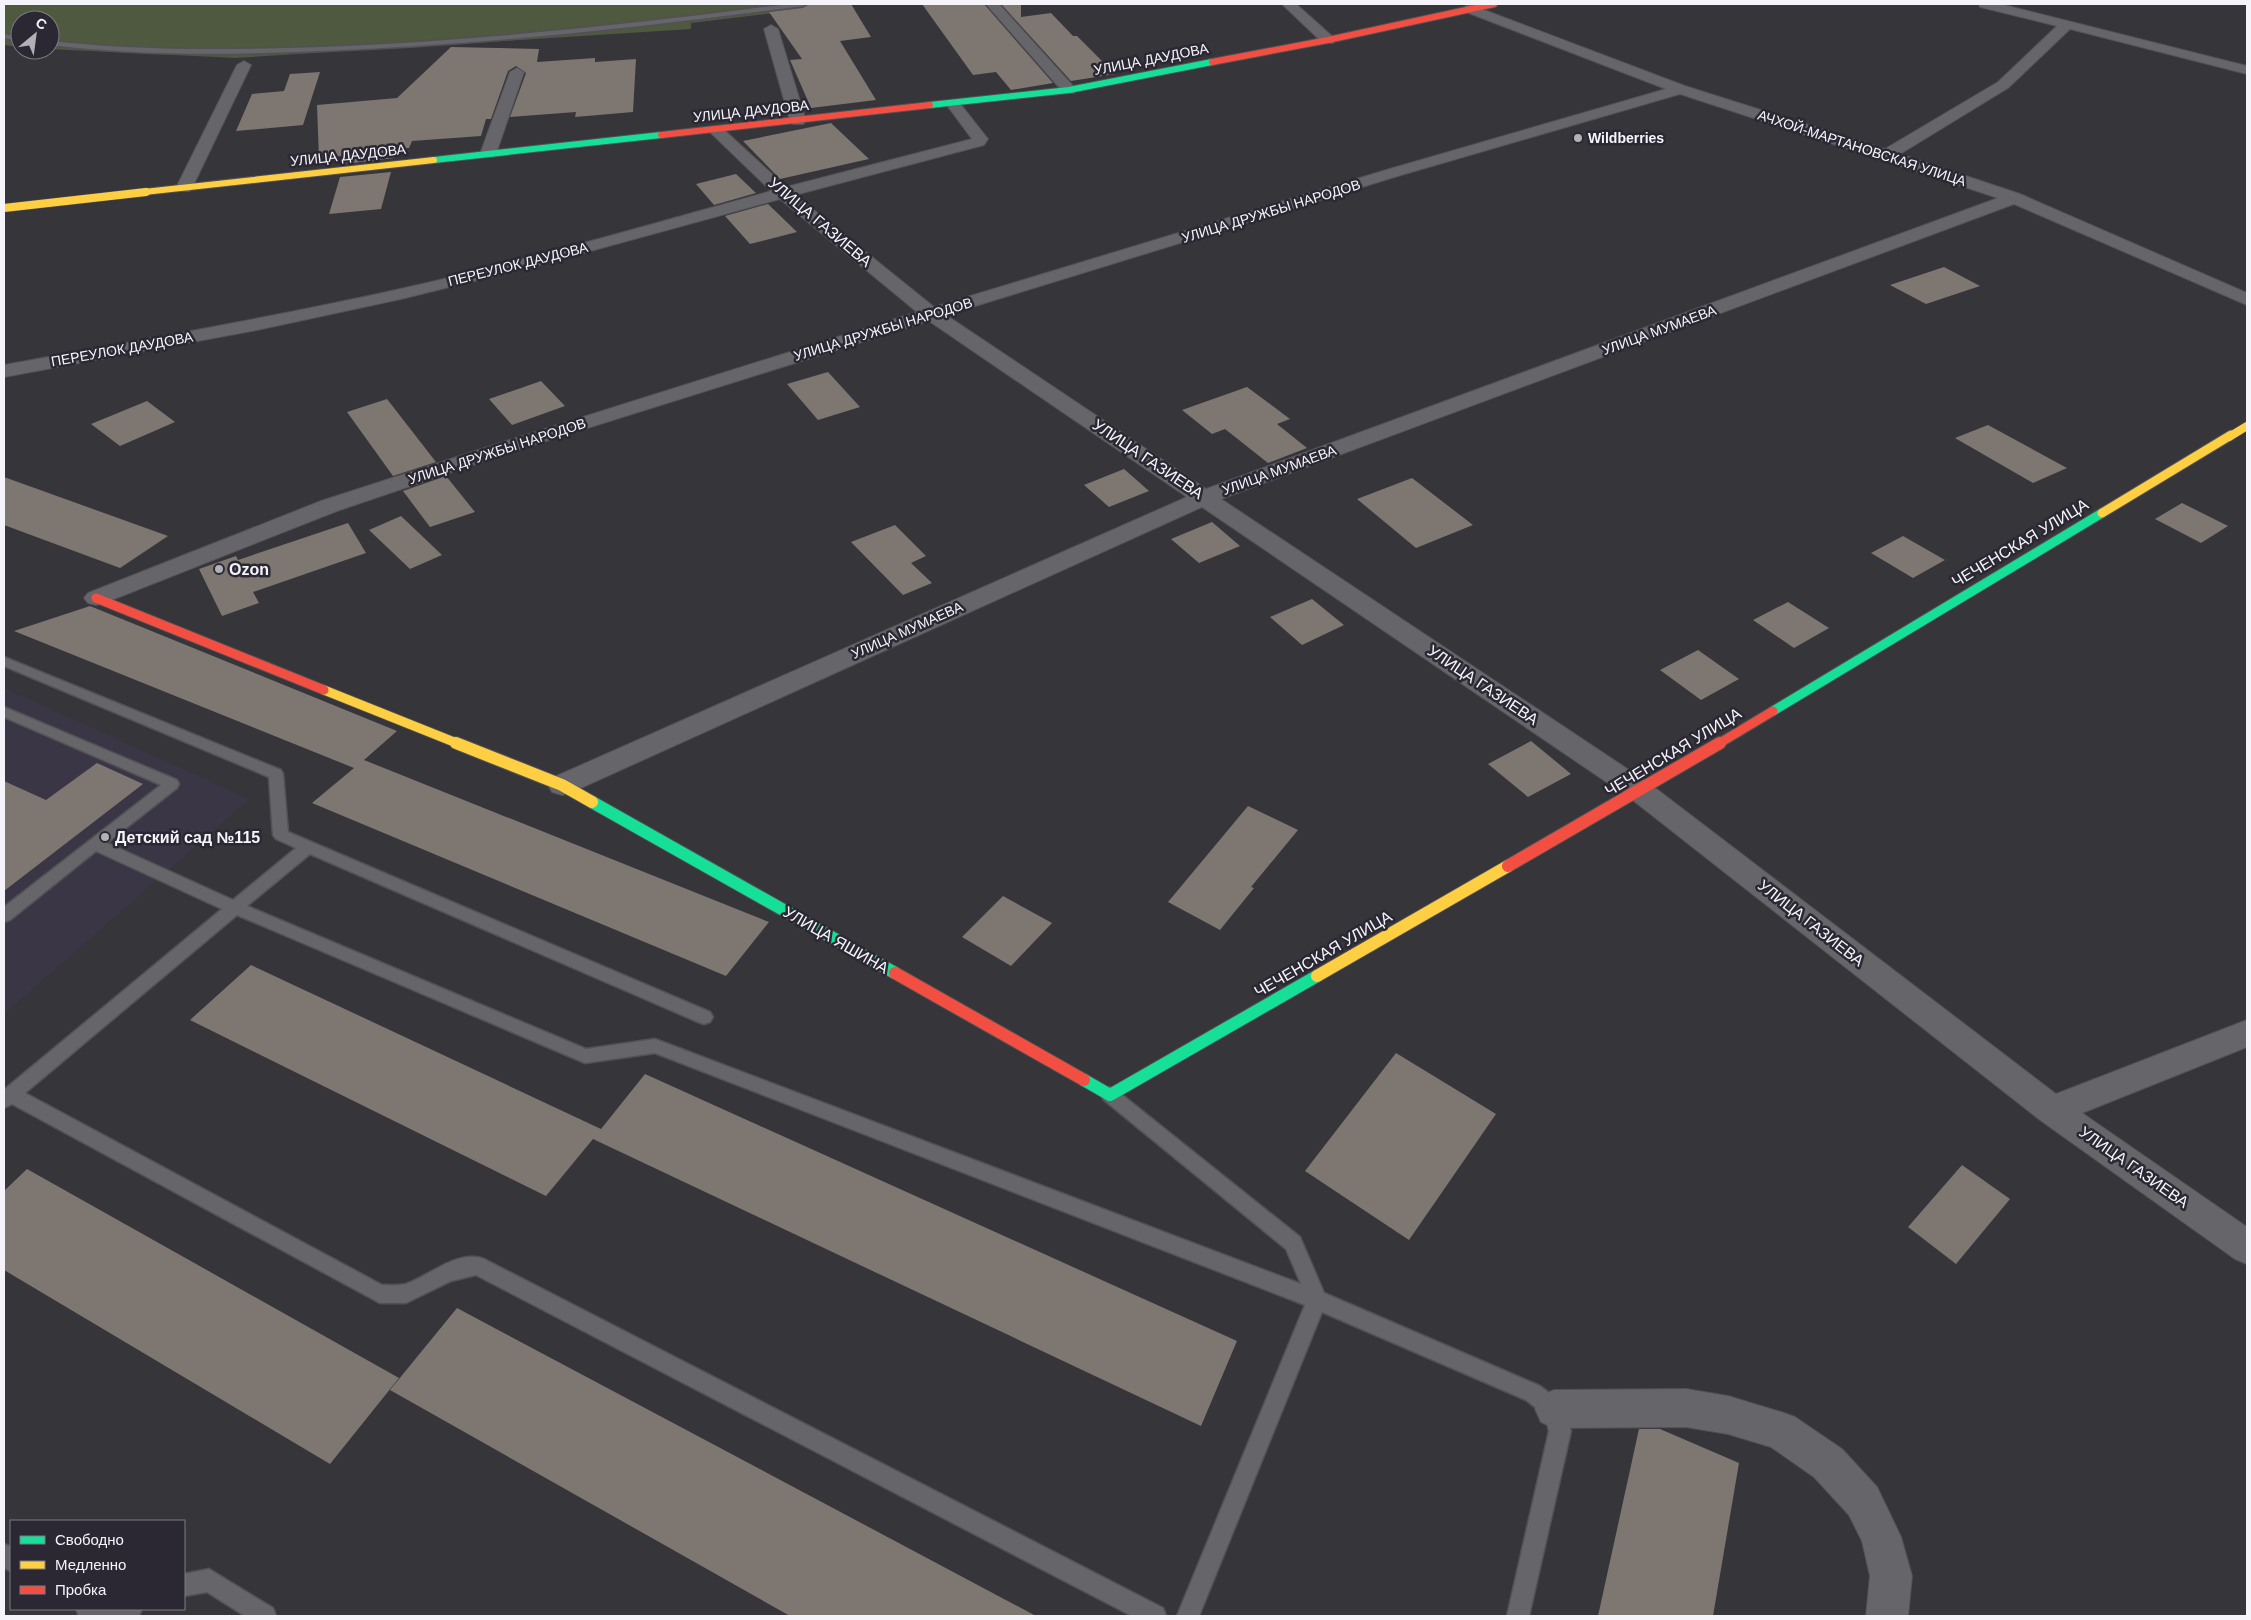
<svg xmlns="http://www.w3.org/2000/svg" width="2251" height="1620" viewBox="0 0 2251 1620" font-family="Arial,sans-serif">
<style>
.built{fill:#3a3645}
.green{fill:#4e5940}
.building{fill:#7e7771}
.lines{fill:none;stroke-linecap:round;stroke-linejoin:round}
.lane-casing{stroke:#525155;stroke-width:3}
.street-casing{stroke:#525155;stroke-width:2}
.fast-far2-casing{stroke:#525155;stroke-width:8}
.fast-far1-casing{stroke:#525155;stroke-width:11}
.fast-casing{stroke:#525155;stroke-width:14}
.slow-far3-casing{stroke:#525155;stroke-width:8}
.slow-far2-casing{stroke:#525155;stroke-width:9}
.slow-far1-casing{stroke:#525155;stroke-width:11}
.slow-casing{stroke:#525155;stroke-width:14}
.jam-far2-casing{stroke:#525155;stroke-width:8}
.jam-far1-casing{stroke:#525155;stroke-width:11}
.jam-casing{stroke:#525155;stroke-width:14}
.lane{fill:#66656a;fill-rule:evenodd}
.street{fill:#66656a;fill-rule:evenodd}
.fast-far2{stroke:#16e098;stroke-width:6}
.fast-far1{stroke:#16e098;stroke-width:9}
.fast{stroke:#16e098;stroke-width:12}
.slow-far3{stroke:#ffcf43;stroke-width:6}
.slow-far2{stroke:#ffcf43;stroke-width:8}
.slow-far1{stroke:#ffcf43;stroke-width:9}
.slow{stroke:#ffcf43;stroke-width:12}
.jam-far2{stroke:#f24e42;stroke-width:6}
.jam-far1{stroke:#f24e42;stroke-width:9}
.jam{stroke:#f24e42;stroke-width:12}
.poi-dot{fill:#b2b1b7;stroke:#2b2833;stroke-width:2}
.labels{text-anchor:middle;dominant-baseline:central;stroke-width:5;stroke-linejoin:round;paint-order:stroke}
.far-street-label{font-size:14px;fill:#f5f4fb;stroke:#2b2833}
.far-poi-label{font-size:14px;font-weight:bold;fill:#f5f4fb;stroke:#2b2833;text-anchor:start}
.street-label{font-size:16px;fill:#f5f4fb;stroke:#2b2833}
.poi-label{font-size:16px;font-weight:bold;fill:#f5f4fb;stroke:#2b2833;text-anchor:start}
</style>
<rect width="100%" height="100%" fill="#36353a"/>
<polygon class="built" points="4,688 249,799 4,1014"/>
<polygon class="green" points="4,4 849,4 691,23 691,29 236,58 50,49 50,20 20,20 20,47 4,45"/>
<g class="building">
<polygon points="809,4 851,4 871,37 840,41 876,100 811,108 790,60 802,59 769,12 803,8"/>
<polygon points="922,4 984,4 1053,83 1011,90 996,72 973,75"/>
<polygon points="1001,4 1021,4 1021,17 1051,13 1073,36 1077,36 1115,74 1071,81"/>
<polygon points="451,47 539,49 537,62 595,58 595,62 636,59 633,112 575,117 576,112 510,117 526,73 516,66 508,71 491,119 486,119 481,136 412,141 409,148 397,149 394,158 344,164 347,155 319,159 317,105 397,98"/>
<polygon points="320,72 303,125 236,131 252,94 284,91 290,74"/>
<polygon points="831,123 869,159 780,179 743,141"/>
<polygon points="391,172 381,209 329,214 340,177"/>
<polygon points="736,174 756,193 714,205 696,184"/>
<polygon points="768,204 797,232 750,244 725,216"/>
<polygon points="1944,267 1980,286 1926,304 1890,285"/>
<polygon points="828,372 860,407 818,420 787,384"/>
<polygon points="541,381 565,406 512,425 489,399"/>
<polygon points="1247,387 1290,419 1277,424 1307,448 1268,463 1225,429 1212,434 1182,410"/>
<polygon points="387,399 436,462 393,476 347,412"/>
<polygon points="147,401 175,422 120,446 91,424"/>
<polygon points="1988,425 2067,468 2033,483 1955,438"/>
<polygon points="1124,469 1149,491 1109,507 1084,485"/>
<polygon points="446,476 475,512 430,527 403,491"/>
<polygon points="4,477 168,536 120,568 4,525"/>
<polygon points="1412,478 1473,525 1416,548 1357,499"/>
<polygon points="2182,503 2228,526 2201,543 2155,519"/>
<polygon points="401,516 442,555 410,569 369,530"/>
<polygon points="1212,522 1240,546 1199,563 1171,539"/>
<polygon points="348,523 366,553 253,592 259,603 222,616 199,569 236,556 238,560"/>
<polygon points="895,525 926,556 911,563 932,583 903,595 851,542"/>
<polygon points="1903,536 1945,560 1913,578 1871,553"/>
<polygon points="1312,599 1344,625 1302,645 1270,617"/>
<polygon points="1788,602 1829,628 1794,648 1753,620"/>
<polygon points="90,606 397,731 364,760 769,922 726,976 312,803 354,768 14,631"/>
<polygon points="1698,650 1739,679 1701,700 1660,670"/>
<polygon points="1531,741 1571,774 1528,797 1488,764"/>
<polygon points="97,763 143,784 4,891 4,781 46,800"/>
<polygon points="1248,806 1298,830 1251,887 1254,888 1220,930 1168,902"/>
<polygon points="1003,896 1052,923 1011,966 962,937"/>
<polygon points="251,965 601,1129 645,1074 1237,1341 1201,1426 593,1139 546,1196 190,1020"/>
<polygon points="1396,1053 1496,1114 1409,1240 1305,1171"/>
<polygon points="1962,1165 2010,1199 1956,1264 1908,1227"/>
<polygon points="27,1169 399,1378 330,1464 4,1270 4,1191"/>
<polygon points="457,1308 1036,1616 790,1616 390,1390"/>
<polygon points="1639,1429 1660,1429 1739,1463 1713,1616 1598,1616"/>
</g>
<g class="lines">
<g class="lane-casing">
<g id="lane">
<path d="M788 4H807L803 6C644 27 484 45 323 51 232 55 140 56 50 45V41C140 51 232 50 322 47 478 41 634 24 788 4Z"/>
<polygon points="4,34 20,37 20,41 4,38"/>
<path d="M4 657 281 770 283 774 288 832 710 1012 713 1017 710 1022 704 1024 698 1022 310 854 247 906 586 1049 655 1039 1301 1284 1286 1249 1104 1100 1101 1095 1104 1090 1110 1087 1116 1090 1300 1237 1324 1293 1540 1386 1561 1402 1571 1431 1529 1616H1507L1549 1431 1545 1415 1526 1400 1322 1312 1199 1616H1177L1305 1305 655 1053 585 1063 237 915 25 1093 382 1285C389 1285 399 1286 406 1284 429 1276 458 1249 484 1259L1163 1608 1166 1616H1132L476 1275 451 1281 406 1303H380L12 1104 4 1108 5 1089 222 909 96 851 10 920 4 922V907L161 785 4 717V707L177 780 179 784 177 788 107 843 233 900 296 848 276 839 273 835 269 777 4 666Z"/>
<polygon points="4,1544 11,1547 11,1571 4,1568"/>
<polygon points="209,1569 273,1608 276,1616 245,1616 207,1592 184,1596 184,1574"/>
<polygon points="76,1609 142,1609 139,1616 79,1616"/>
</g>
</g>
<g class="street-casing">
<g id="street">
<polygon points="986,4 999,4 1074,87 1076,90 1074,93 1064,93"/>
<polygon points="1282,4 1296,4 1333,37 1335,40 1333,43 1323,43"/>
<path d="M1979 4H2000L2247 66V74L2070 29 2008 88 1900 154 2020 194 2247 293V305L2014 204 1221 499 1650 784 2056 1094 2247 1020V1047L2082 1113 2247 1227V1264L2235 1259 2040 1120 1630 798 1202 507 572 792 562 795 552 792 548 785 552 778 1187 497 929 321 511 452 337 511 104 603 96 605 88 603 84 598 88 593 321 501 497 444 917 312 780 199 547 263 401 299 257 330 4 377V365C136 341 269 318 400 289 525 261 648 225 771 191L711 133 708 130 711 127H721L786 187 972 139 946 104 948 101H958L988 139 984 145 795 195 934 307 1386 170 1666 89 1466 12 1464 9 1466 6 1471 5 1685 86 1885 149 1998 82 2057 26 1980 7ZM1680 94 1998 198 1206 489 946 315 1398 176Z"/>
<polygon points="771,25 778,29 806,121 803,124 793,124 790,121 764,29"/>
<polygon points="244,61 251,65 192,188 190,191 178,191 176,188 237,65"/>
<polygon points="517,68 524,72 496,154 494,157 482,157 480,154 510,72"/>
<polygon points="1686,1389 1728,1396 1781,1412 1795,1417 1842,1449 1877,1487 1901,1537 1912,1576 1908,1616 1866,1616 1870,1576 1862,1541 1849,1515 1814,1477 1771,1447 1728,1434 1686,1427 1554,1428 1541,1422 1535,1409 1541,1396 1554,1390"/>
</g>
</g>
<g class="fast-far2-casing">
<g id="fast-far2">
<polyline points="930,105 1069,90 1212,62"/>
<polyline points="434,160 661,135"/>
</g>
</g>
<g class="fast-far1-casing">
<polyline id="fast-far1" points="1773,711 2102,513"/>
</g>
<g class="fast-casing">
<g id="fast">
<polyline points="592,802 895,973"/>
<polyline points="1084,1080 1110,1095 1317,976"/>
</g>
</g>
<g class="slow-far3-casing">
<polyline id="slow-far3" points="135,193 434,160"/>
</g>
<g class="slow-far2-casing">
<g id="slow-far2">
<polyline points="4,208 146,192"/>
<polyline points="2229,437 2247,426"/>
</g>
</g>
<g class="slow-far1-casing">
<g id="slow-far1">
<polyline points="2102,513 2231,435"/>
<polyline points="324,690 459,744"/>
</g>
</g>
<g class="slow-casing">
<g id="slow">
<polyline points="456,743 562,785 592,802"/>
<polyline points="1317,976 1508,866"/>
</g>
</g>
<g class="jam-far2-casing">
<g id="jam-far2">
<polyline points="1212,62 1328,40 1494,4"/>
<polyline points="661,135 930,105"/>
</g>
</g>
<g class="jam-far1-casing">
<g id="jam-far1">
<polyline points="96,598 324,690"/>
<polyline points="1718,744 1773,711"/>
</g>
</g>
<g class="jam-casing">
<g id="jam">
<polyline points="1508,866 1720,743"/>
<polyline points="895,973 1084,1080"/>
</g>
</g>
<use href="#lane" class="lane"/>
<use href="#street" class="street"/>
<use href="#fast-far2" class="fast-far2"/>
<use href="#fast-far1" class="fast-far1"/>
<use href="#fast" class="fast"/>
<use href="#slow-far3" class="slow-far3"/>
<use href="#slow-far2" class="slow-far2"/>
<use href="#slow-far1" class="slow-far1"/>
<use href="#slow" class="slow"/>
<use href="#jam-far2" class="jam-far2"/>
<use href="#jam-far1" class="jam-far1"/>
<use href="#jam" class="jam"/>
</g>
<g class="poi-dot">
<circle cx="1578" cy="138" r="5"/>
<circle cx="219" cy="569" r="5"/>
<circle cx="105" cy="837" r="5"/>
</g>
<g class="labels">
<g class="far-street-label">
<text transform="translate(1151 59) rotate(-11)">УЛИЦА ДАУДОВА</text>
<text transform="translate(751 111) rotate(-6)">УЛИЦА ДАУДОВА</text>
<text transform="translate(1862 148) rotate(18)">АЧХОЙ-МАРТАНОВСКАЯ УЛИЦА</text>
<text transform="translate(348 155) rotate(-6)">УЛИЦА ДАУДОВА</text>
<text transform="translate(1271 211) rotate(-17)">УЛИЦА ДРУЖБЫ НАРОДОВ</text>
<text transform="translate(518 264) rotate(-14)">ПЕРЕУЛОК ДАУДОВА</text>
<text transform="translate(883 329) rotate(-17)">УЛИЦА ДРУЖБЫ НАРОДОВ</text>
<text transform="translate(1659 330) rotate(-20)">УЛИЦА МУМАЕВА</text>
<text transform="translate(122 349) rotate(-10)">ПЕРЕУЛОК ДАУДОВА</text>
<text transform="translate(497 451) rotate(-18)">УЛИЦА ДРУЖБЫ НАРОДОВ</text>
<text transform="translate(1279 470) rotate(-20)">УЛИЦА МУМАЕВА</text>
<text transform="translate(907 630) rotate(-24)">УЛИЦА МУМАЕВА</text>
</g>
<g class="far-poi-label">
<text x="1588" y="138">Wildberries</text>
</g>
<g class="street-label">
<text transform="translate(820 222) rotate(40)">УЛИЦА ГАЗИЕВА</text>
<text transform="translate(1148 459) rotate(34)">УЛИЦА ГАЗИЕВА</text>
<text transform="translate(2020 543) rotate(-31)">ЧЕЧЕНСКАЯ УЛИЦА</text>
<text transform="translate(1483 685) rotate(34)">УЛИЦА ГАЗИЕВА</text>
<text transform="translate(1673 752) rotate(-31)">ЧЕЧЕНСКАЯ УЛИЦА</text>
<text transform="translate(1811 923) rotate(38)">УЛИЦА ГАЗИЕВА</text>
<text transform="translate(836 940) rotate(30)">УЛИЦА ЯШИНА</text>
<text transform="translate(1323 954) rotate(-30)">ЧЕЧЕНСКАЯ УЛИЦА</text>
<text transform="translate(2134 1167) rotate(35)">УЛИЦА ГАЗИЕВА</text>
</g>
<g class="poi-label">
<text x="229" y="569">Ozon</text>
<text x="115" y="837">Детский сад №115</text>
</g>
</g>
<rect width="2251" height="1620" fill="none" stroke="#f5f4fb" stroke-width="10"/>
<rect x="10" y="1520" width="175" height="90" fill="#2b2833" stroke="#7c7a83"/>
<rect x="20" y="1536" width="25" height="8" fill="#16e098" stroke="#7c7a83"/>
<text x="55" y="1545" font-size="15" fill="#f5f4fb">Свободно</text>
<rect x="20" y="1561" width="25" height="8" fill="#ffcf43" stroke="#7c7a83"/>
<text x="55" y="1570" font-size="15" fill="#f5f4fb">Медленно</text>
<rect x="20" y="1586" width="25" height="8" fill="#f24e42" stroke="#7c7a83"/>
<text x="55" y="1595" font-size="15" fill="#f5f4fb">Пробка</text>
<g transform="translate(35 35) rotate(29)"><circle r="24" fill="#2b2833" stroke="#7c7a83"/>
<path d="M0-4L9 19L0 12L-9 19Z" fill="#b2b1b7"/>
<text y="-8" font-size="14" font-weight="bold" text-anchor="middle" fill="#f5f4fb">С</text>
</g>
</svg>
